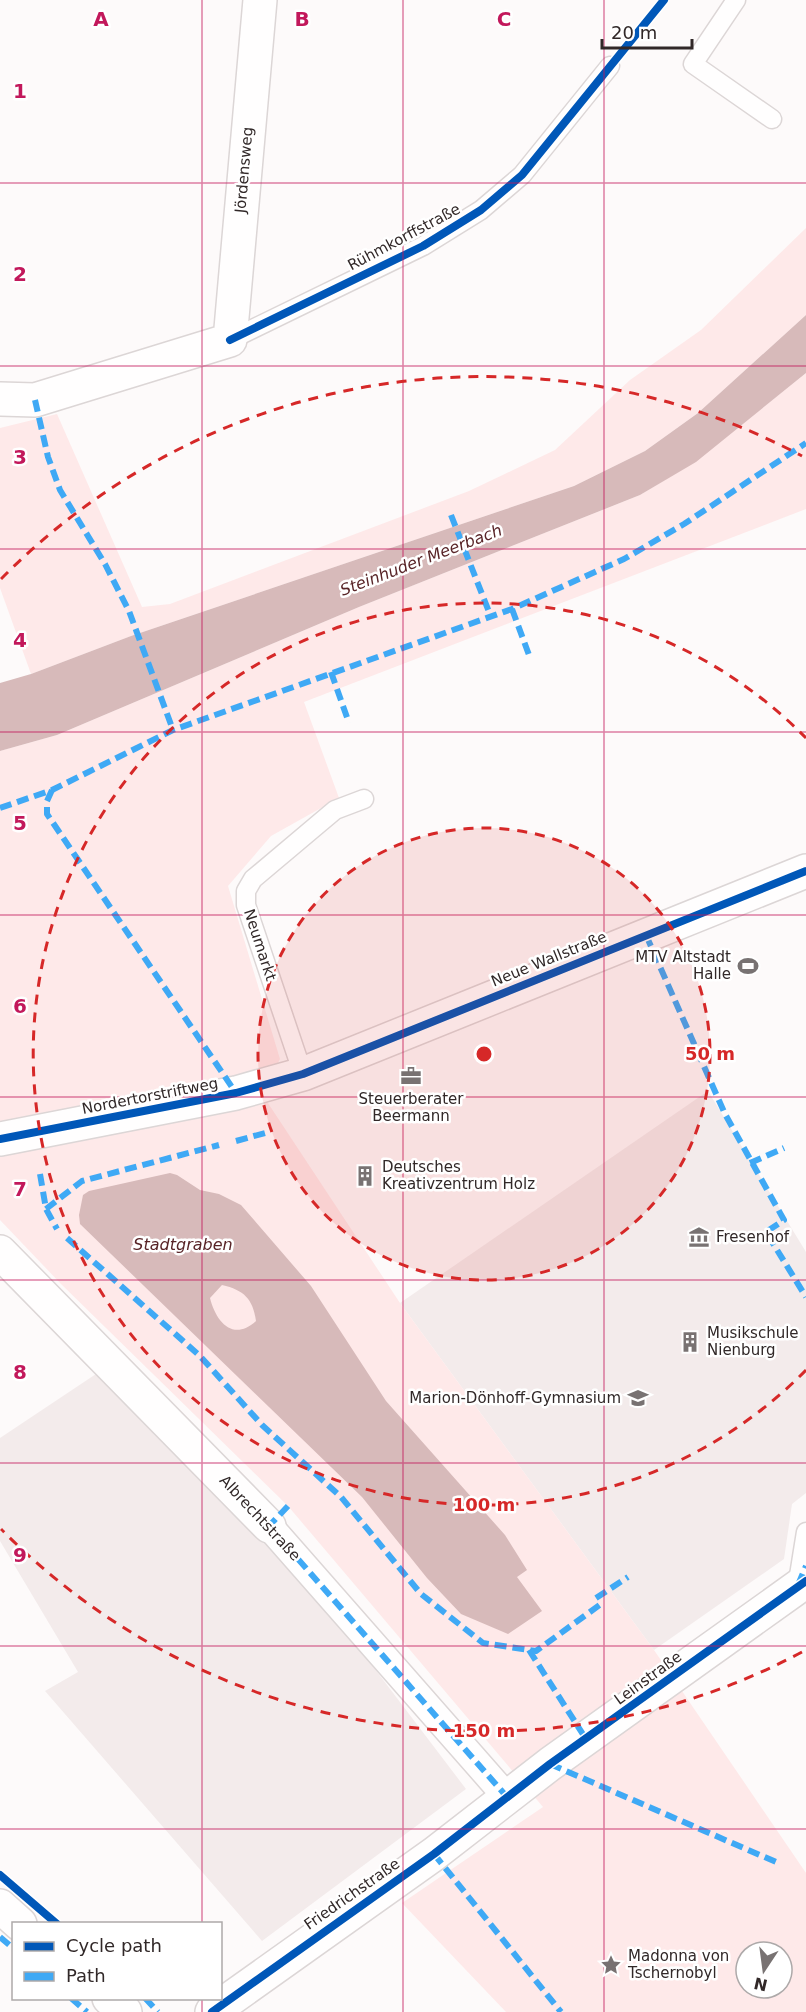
<svg xmlns="http://www.w3.org/2000/svg" width="806" height="2012" viewBox="0 0 806 2012" font-family="'DejaVu Sans',sans-serif">
<style>
.built{fill:#f3ebeb}
.green{fill:#fee9e9;fill-rule:evenodd}
.water{fill:#d7baba;fill-rule:evenodd}
.lines{fill:none;stroke-linecap:round;stroke-linejoin:round}
.service-casing{stroke:#dcd6d6;stroke-width:21}
.pedestrian-casing{stroke:#dcd6d6;stroke-width:30}
.minor-casing{stroke:#dcd6d6;stroke-width:36}
.service{stroke:#fffefe;stroke-width:18}
.pedestrian{stroke:#fffefe;stroke-width:27}
.minor{stroke:#fffefe;stroke-width:33}
.quiet{stroke:#3fa9f5;stroke-width:6;stroke-dasharray:12 6;stroke-linecap:butt}
.cycleway-casing{stroke:#fff;stroke-width:11}
.cycleway{stroke:#0057b8;stroke-width:8}
.grid{fill:none;stroke:#c2185b;stroke-width:1.5;stroke-opacity:0.55}
.ring{fill:none;stroke:#d62828;stroke-width:3;stroke-dasharray:10 8}
.labels{text-anchor:middle;dominant-baseline:central;stroke-width:5;stroke-linejoin:round;paint-order:stroke}
.street-label{font-size:15px;fill:#312828;stroke:#fff}
.poi-label{font-size:15px;fill:#312828;stroke:#fff;text-anchor:start}
.water-label{font-size:16px;font-style:italic;fill:#582427;stroke:#fff}
.grid-label{font-size:20px;text-anchor:middle;font-weight:bold;fill:#c2185b;stroke:#fff;stroke-width:5;stroke-linejoin:round;paint-order:stroke}
.centre{fill:#d62828;stroke:#fff;stroke-width:3}
.ring-label{font-size:18px;text-anchor:middle;font-weight:bold;fill:#d62828;stroke:#fff;stroke-width:5;stroke-linejoin:round;paint-order:stroke}
</style>
<rect width="100%" height="100%" fill="#fdfafa"/>
<g class="built">
<polygon points="708,1091 806,1252 806,1493 792,1504 784,1559 654,1650 400,1303"/>
<polygon points="96,1374 324,1602 466,1789 262,1941 45,1691 78,1672 0,1541 0,1438"/>
</g>
<g class="green">
<polygon points="806,228 806,315 698,413 645,451 574,486 131,636 31,674 0,588 0,428 57,414 142,607 170,604 469,491 555,450 630,380 701,330"/>
<path d="M806 373V509L304 702 339 798 271 836 228 886 280 1059 262 1094 400 1303 654 1650 806 1873V2012H506L402 1903 543 1807 288 1506 61 1284 0 1220V751L57 735 359 607 640 495 696 461ZM746 1952H782V1988H746Z"/>
</g>
<g class="water">
<polygon points="806,315 806,373 696,462 640,495 359,607 57,735 0,751 0,683 31,674 131,636 574,486 645,451 698,413"/>
<path d="M170 1173 177 1175 200 1190 219 1194 241 1205 311 1286 386 1401 505 1535 527 1570 517 1577 542 1611 508 1634 461 1614 427 1578 362 1497 80 1224 79 1215 83 1195 89 1191ZM222 1285C244 1290 253 1299 256 1321 233 1342 216 1322 210 1298Z"/>
</g>
<g class="lines">
<g class="service-casing">
<g id="service">
<polyline points="736,0 693,64 772,119"/>
<polyline points="230,340 423,246 481,210 522,175 610,66"/>
<polyline points="303,1074 246,905 246,891 253,879 335,810 364,799"/>
<polyline points="797,1588 806,1532"/>
</g>
</g>
<g class="pedestrian-casing">
<polyline id="pedestrian" points="269,1526 507,1797"/>
</g>
<g class="minor-casing">
<g id="minor">
<polyline points="0,399 35,400 230,340 260,0"/>
<polyline points="0,1139 236,1093 303,1074 806,871"/>
<polyline points="0,1252 269,1526"/>
<polyline points="0,1906 20,1924"/>
<polyline points="109,1998 125,2012"/>
<polyline points="212,2012 434,1854 550,1764 806,1581"/>
</g>
</g>
<use href="#service" class="service"/>
<use href="#pedestrian" class="pedestrian"/>
<use href="#minor" class="minor"/>
<g class="quiet">
<polyline points="35,400 48,457 60,490 105,564 129,611 173,730"/>
<polyline points="451,515 491,617"/>
<polyline points="512,609 529,655"/>
<polyline points="331,672 349,723"/>
<polyline points="52,790 47,801 47,814 236,1093"/>
<polyline points="0,808 52,790 173,730 512,609 624,559 684,524 806,443"/>
<polyline points="646,935 725,1114 784,1220 766,1232 806,1297"/>
<polyline points="236,1141 265,1133"/>
<polyline points="750,1163 784,1148"/>
<polyline points="40,1174 46,1209 57,1229"/>
<polyline points="46,1209 82,1181 219,1145"/>
<polyline points="67,1238 200,1356 262,1425 341,1497 421,1594 483,1643 536,1651 601,1604"/>
<polyline points="288,1506 269,1526 507,1797"/>
<polyline points="798,1585 806,1566"/>
<polyline points="596,1598 628,1577"/>
<polyline points="529,1650 586,1739"/>
<polyline points="550,1764 776,1862"/>
<polyline points="434,1854 561,2012"/>
<polyline points="0,1937 14,1949"/>
<polyline points="71,1998 87,2012"/>
<polyline points="145,1998 158,2012"/>
</g>
<g class="cycleway-casing">
<g id="cycleway">
<polyline points="230,340 423,246 481,210 522,175 664,0"/>
<polyline points="0,1139 236,1093 303,1074 806,871"/>
<polyline points="0,1875 57,1924"/>
<polyline points="212,2012 434,1854 550,1764 806,1581"/>
</g>
</g>
<use href="#cycleway" class="cycleway"/>
</g>
<path class="grid" d="M202 0V1924M403 0V2012M604 0V2012M0 183H806M0 366H806M0 549H806M0 732H806M0 915H806M0 1097H806M0 1280H806M0 1463H806M0 1646H806M0 1829H806M202 1998V2012"/>
<circle cx="484" cy="1054" r="226" fill="#d62828" fill-opacity=".12"/>
<g class="ring">
<circle cx="484" cy="1054" r="226"/>
<path d="M806 1370A451 451 0 1 1 806 738"/>
<path d="M802 1652A677 677 0 0 1 1 1529M1 579A677 677 0 0 1 802 456"/>
</g>
<defs>
<g id="stadium-bare" transform="scale(1.62)"><path d="M0-5a6.5 5 0 1 0 0 10a6.5 5 0 1 0 0-10ZM-3.5-1.8h7v3.6h-7Z" fill="#787272" stroke="#fff" stroke-width="2.5" paint-order="stroke"/></g>
<g id="office-bare" transform="scale(1.62)"><path d="M-6-3h4V-5.5h4V-3h4V5H-6ZM-1-4.5V-3h2v-1.5ZM-6 0V1H6V0Z" fill="#787272" stroke="#fff" stroke-width="2.5" paint-order="stroke"/></g>
<g id="building-bare" transform="scale(1.62)"><path d="M-4-6H4V6H1V3H-1V6H-4ZM-2.5-4.3h1.7v1.8h-1.7ZM.8-4.3h1.7v1.8H.8ZM-2.5-1h1.7V.8h-1.7ZM.8-1h1.7V.8H.8Z" fill="#787272" stroke="#fff" stroke-width="2.5" paint-order="stroke"/></g>
<g id="museum-bare" transform="scale(1.62)"><path d="M0-6L6-3V-2H-6V-3ZM-5-1h2V3h-2ZM-1-1h2V3h-2ZM3-1h2V3H3ZM-6 4H6V6H-6Z" fill="#787272" stroke="#fff" stroke-width="2.5" paint-order="stroke"/></g>
<g id="school-bare" transform="scale(1.62)"><path d="M0-5L7-2L0 1L-7-2ZM-4 1L0 2.5L4 1V4Q0 6-4 4Z" fill="#787272" stroke="#fff" stroke-width="2.5" paint-order="stroke"/></g>
<g id="sight-bare" transform="scale(1.62)"><path d="M0-6L1.8-2.2L6-1.7L2.9 1.2L3.7 5.4L0 3.3L-3.7 5.4L-2.9 1.2L-6-1.7L-1.8-2.2Z" fill="#787272" stroke="#fff" stroke-width="2.5" paint-order="stroke"/></g>
</defs>
<g fill-rule="evenodd">
<use href="#stadium-bare" x="748" y="966"/>
<use href="#office-bare" x="411" y="1076"/>
<use href="#building-bare" x="365" y="1176"/>
<use href="#museum-bare" x="699" y="1237"/>
<use href="#building-bare" x="690" y="1342"/>
<use href="#school-bare" x="638" y="1398"/>
<use href="#sight-bare" x="611" y="1965"/>
</g>
<g class="labels">
<g class="street-label">
<text transform="translate(244 170) rotate(-85)">Jördensweg</text>
<text transform="translate(404 237) rotate(-28)">Rühmkorffstraße</text>
<text transform="translate(260 945) rotate(72)">Neumarkt</text>
<text transform="translate(549 959) rotate(-22)">Neue Wallstraße</text>
<text transform="translate(150 1096) rotate(-11)">Nordertorstriftweg</text>
<text transform="translate(260 1518) rotate(47)">Albrechtstraße</text>
<text transform="translate(648 1678) rotate(-36)">Leinstraße</text>
<text transform="translate(352 1894) rotate(-35)">Friedrichstraße</text>
</g>
<g class="poi-label">
<text x="731" y="957" text-anchor="end">MTV Altstadt<tspan x="731" dy="17">Halle</tspan></text>
<text x="411" y="1099" text-anchor="middle">Steuerberater<tspan x="411" dy="17">Beermann</tspan></text>
<text x="382" y="1167">Deutsches<tspan x="382" dy="17">Kreativzentrum Holz</tspan></text>
<text x="716" y="1237">Fresenhof</text>
<text x="707" y="1333">Musikschule<tspan x="707" dy="17">Nienburg</tspan></text>
<text x="621" y="1398" text-anchor="end">Marion-Dönhoff-Gymnasium</text>
<text x="628" y="1956">Madonna von<tspan x="628" dy="17">Tschernobyl</tspan></text>
</g>
<g class="water-label">
<text transform="translate(421 560) rotate(-21)">Steinhuder Meerbach</text>
<text x="183" y="1244">Stadtgraben</text>
</g>
</g>
<g class="grid-label">
<text x="101" y="26">A</text>
<text x="302" y="26">B</text>
<text x="504" y="26">C</text>
<text x="20" y="98">1</text>
<text x="20" y="281">2</text>
<text x="20" y="464">3</text>
<text x="20" y="647">4</text>
<text x="20" y="830">5</text>
<text x="20" y="1013">6</text>
<text x="20" y="1196">7</text>
<text x="20" y="1379">8</text>
<text x="20" y="1562">9</text>
</g>
<circle cx="484" cy="1054" r="9" class="centre"/>
<g class="ring-label">
<text x="710" y="1060">50 m</text>
<text x="484" y="1511">100 m</text>
<text x="484" y="1737">150 m</text>
</g>
<rect x="12" y="1922" width="210" height="78" fill="#ffffff" stroke="#ada9a9" stroke-width="1.5"/>
<rect x="24" y="1942" width="30" height="9" fill="#0057b8" stroke="#ada9a9" stroke-width="1.5"/>
<text x="66" y="1952" font-size="18" fill="#312828">Cycle path</text>
<rect x="24" y="1972" width="30" height="9" fill="#3fa9f5" stroke="#ada9a9" stroke-width="1.5"/>
<text x="66" y="1982" font-size="18" fill="#312828">Path</text>
<g transform="translate(764 1970) rotate(193)"><circle r="28" fill="#ffffff" stroke="#ada9a9" stroke-width="1.5"/>
<path d="M0-4.5L10 22L0 15L-10 22Z" fill="#787272"/>
<text y="-9" font-size="16" font-weight="bold" text-anchor="middle" fill="#312828">N</text>
</g>
<path d="M602 39v9h90v-9" fill="none" stroke="#312828" stroke-width="3"/>
<text x="611" y="39" font-size="18" fill="#312828" stroke="#ffffff" stroke-width="4.5" paint-order="stroke">20 m</text>
</svg>
